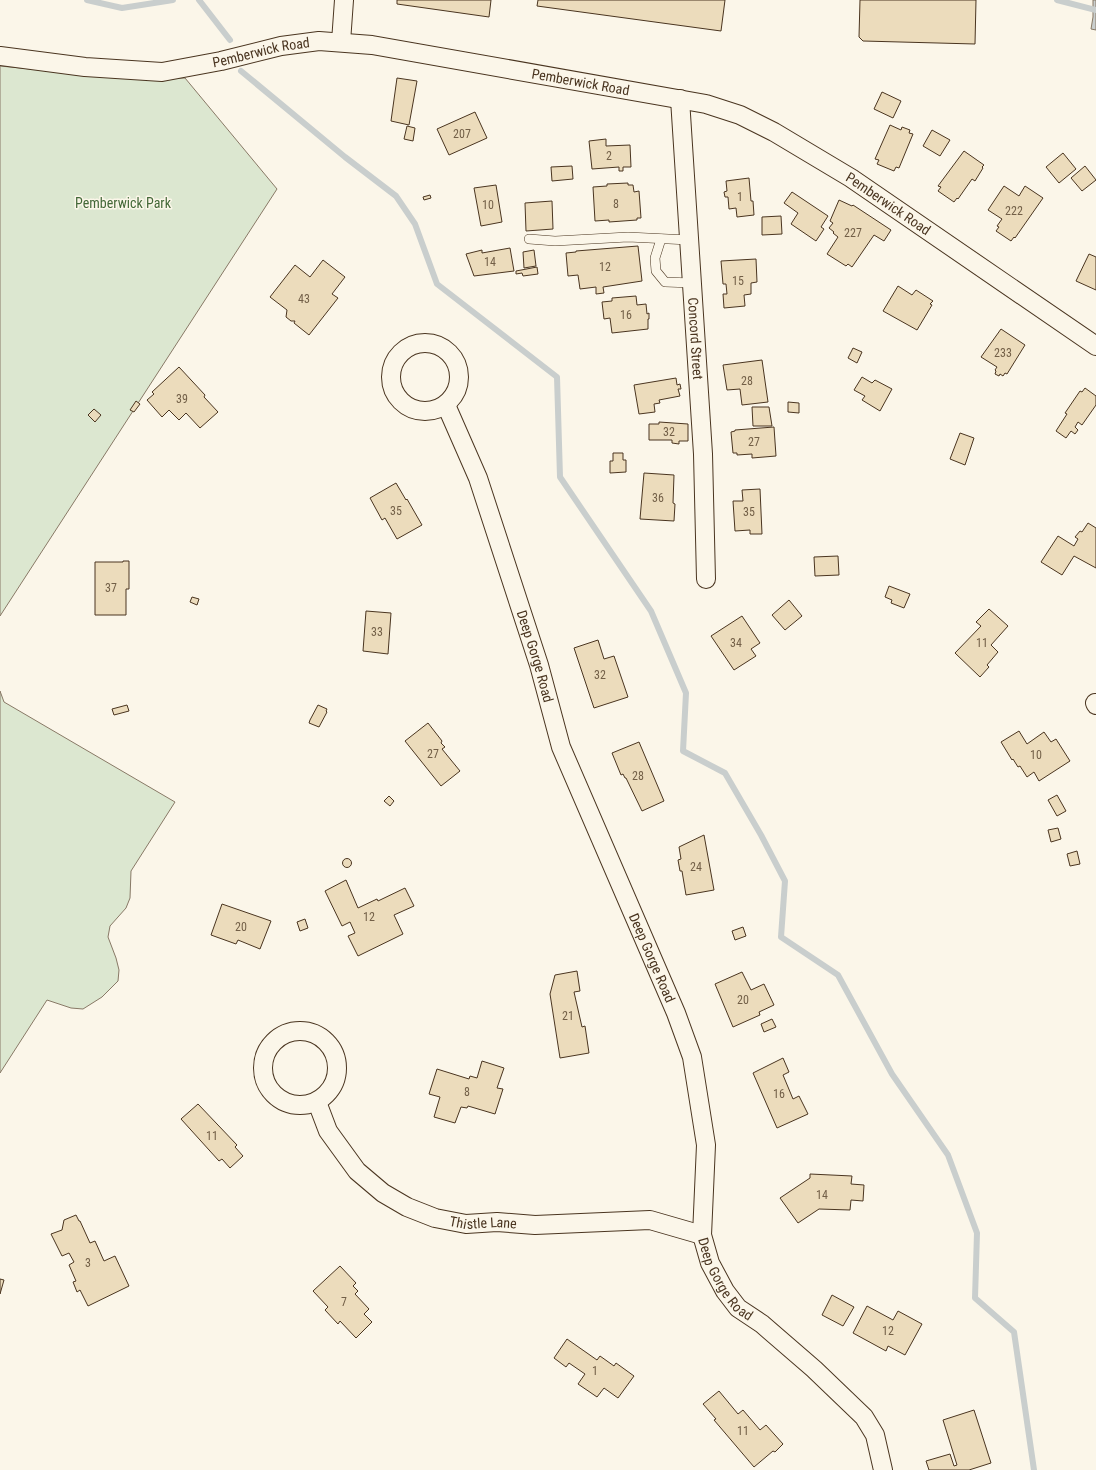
<svg xmlns="http://www.w3.org/2000/svg" width="1096" height="1470" viewBox="0 0 1096 1470" font-family="'Roboto Condensed',sans-serif">
<style>
.green{fill:#dce7d0;stroke:#887966}
.water{fill:#c9cecd;stroke:#887966}
.lines{fill:none;stroke-linecap:round;stroke-linejoin:round}
.stream{stroke:#c9cecd;stroke-width:6}
.building{fill:#ecdcbc;stroke:#4a3520}
.service-casing{stroke:#4a3520;stroke-width:10}
.minor-casing{stroke:#4a3520;stroke-width:20}
.service{stroke:#fbf6e9;stroke-width:9}
.minor{stroke:#fbf6e9;stroke-width:18}
.labels{text-anchor:middle;dominant-baseline:central;stroke-width:3;stroke-linejoin:round;paint-order:stroke}
.number-label{font-size:12px;fill:#725f47}
.street-label{font-size:14px;fill:#4a3520;stroke:#fbf6e9}
.park-label{font-size:14px;fill:#436837;stroke:#fbf6e9}
</style>
<rect width="100%" height="100%" fill="#fbf6e9"/>
<g class="green">
<polygon points="0,66 134,79 185,78 277,189 0,616"/>
<polygon points="0,691 4,702 175,802 131,871 130,898 126,908 110,926 108,937 116,958 119,970 118,981 102,997 83,1009 71,1008 47,1000 0,1073"/>
</g>
<polygon class="water" points="1093,0 1096,0 1096,30 1091,29 1093,17"/>
<g class="lines">
<g class="stream">
<polyline points="87,0 122,8 173,0"/>
<polyline points="199,0 230,40"/>
<polyline points="1057,0 1096,10"/>
<polyline points="241,71 345,157 396,196 415,224 437,284 557,377 560,477 651,611 686,693 683,751 725,773 761,835 785,881 781,937 838,975 892,1074 948,1155 977,1233 975,1298 1014,1332 1034,1470"/>
</g>
</g>
<g class="building">
<polygon points="397,0 491,0 489,17 397,4"/>
<polygon points="538,0 725,0 721,31 537,6"/>
<polygon points="860,0 976,0 975,44 863,41 859,37"/>
<polygon points="397,78 417,81 409,125 391,121"/>
<polygon points="882,92 901,101 893,118 874,109"/>
<polygon points="475,112 487,138 449,155 437,129"/>
<polygon points="890,125 901,130 902,127 910,130 909,133 913,134 899,168 896,167 894,171 877,164 879,160 875,159"/>
<polygon points="407,126 415,128 413,141 404,139"/>
<polygon points="932,130 950,140 940,156 923,146"/>
<polygon points="606,139 606,146 630,145 631,167 623,167 623,171 619,171 619,167 592,169 589,141"/>
<polygon points="964,151 984,165 982,167 983,168 975,181 972,179 958,199 957,198 954,202 938,191 941,187 938,186"/>
<polygon points="1063,153 1076,169 1059,183 1046,167"/>
<polygon points="572,166 573,179 552,181 551,167"/>
<polygon points="1085,166 1096,180 1082,191 1071,178"/>
<polygon points="749,178 751,201 753,201 754,215 737,217 736,208 729,209 728,197 725,197 724,192 727,191 726,181"/>
<polygon points="628,183 628,185 633,185 634,192 639,191 641,218 637,218 637,220 609,222 609,220 595,221 593,187 607,186 607,184"/>
<polygon points="496,185 502,222 481,226 474,188"/>
<polygon points="1004,186 1019,196 1025,186 1043,198 1015,238 1014,237 1011,241 996,231 999,227 997,226 1002,219 988,210"/>
<polygon points="792,192 828,216 821,227 824,229 816,241 791,224 798,213 784,203"/>
<polygon points="430,195 431,198 424,200 423,197"/>
<polygon points="839,200 852,206 853,205 891,230 884,241 874,235 852,267 848,264 846,266 827,254 838,237 833,233 834,232 829,228 833,223 830,221"/>
<polygon points="552,201 553,229 526,231 525,203"/>
<polygon points="781,216 782,234 762,235 762,217"/>
<polygon points="638,246 642,281 603,287 604,293 596,294 596,287 580,289 578,275 568,276 566,253 576,252 576,251"/>
<polygon points="510,248 514,271 474,276 466,254 482,250 482,253"/>
<polygon points="534,250 536,266 524,268 523,252"/>
<polygon points="1089,254 1096,257 1096,290 1076,281"/>
<polygon points="756,259 757,282 751,283 751,294 744,295 745,306 724,308 723,294 727,294 726,284 723,284 721,261"/>
<polygon points="323,260 345,277 332,294 338,298 309,335 294,323 295,321 291,321 286,317 287,310 270,297 295,265 310,277"/>
<polygon points="537,267 538,274 523,276 522,273 516,274 516,271"/>
<polygon points="898,286 912,295 916,290 933,301 930,304 932,305 917,330 883,311"/>
<polygon points="636,296 637,305 646,304 647,314 649,313 649,319 648,319 648,329 612,333 610,318 604,319 602,302 612,301 612,298"/>
<polygon points="1001,329 1025,345 1007,374 1005,373 1003,376 1000,374 999,376 995,374 996,371 995,370 997,367 981,357"/>
<polygon points="853,348 862,352 857,363 848,358"/>
<polygon points="762,360 768,402 742,405 740,389 727,390 723,365"/>
<polygon points="179,367 205,395 204,397 218,412 200,428 186,413 179,420 169,410 162,417 147,400 154,394 152,392"/>
<polygon points="862,377 872,383 875,380 892,389 880,411 862,400 865,396 854,390"/>
<polygon points="676,378 677,385 680,384 681,389 678,389 680,396 659,400 660,403 654,404 655,412 639,414 634,385"/>
<polygon points="1085,388 1096,396 1096,405 1082,425 1078,422 1075,427 1078,430 1075,434 1071,431 1066,438 1056,431 1067,414 1065,413 1080,391 1082,392"/>
<polygon points="136,401 140,404 134,412 130,410"/>
<polygon points="788,402 799,403 799,413 788,412"/>
<polygon points="752,407 769,407 772,426 753,426"/>
<polygon points="94,409 101,415 95,422 88,415"/>
<polygon points="659,422 688,424 688,441 679,441 679,444 672,443 672,440 649,440 649,424 659,424"/>
<polygon points="774,427 776,456 752,458 752,454 737,455 737,453 733,453 731,432 735,431 735,430"/>
<polygon points="960,433 974,438 965,465 950,459"/>
<polygon points="613,453 623,453 623,460 626,460 626,472 610,473 610,461 613,461"/>
<polygon points="644,473 674,475 673,503 675,504 674,521 640,519"/>
<polygon points="396,483 406,500 407,499 422,525 397,539 385,518 382,520 370,498"/>
<polygon points="760,489 762,534 750,534 750,530 735,531 733,501 743,501 742,490"/>
<polygon points="1088,523 1096,528 1096,568 1074,556 1062,575 1041,562 1058,536 1074,546 1078,539 1075,537 1080,531 1082,532"/>
<polygon points="838,556 839,575 815,576 814,557"/>
<polygon points="123,561 129,561 129,589 126,589 126,615 95,615 95,562 123,562"/>
<polygon points="889,586 910,594 904,608 891,603 892,600 885,597"/>
<polygon points="192,597 199,599 197,605 190,602"/>
<polygon points="789,600 802,616 785,630 772,615"/>
<polygon points="989,609 1008,626 991,645 998,652 987,665 989,667 980,677 955,653 981,626 976,622"/>
<polygon points="366,611 391,613 388,654 363,651"/>
<polygon points="742,616 760,643 751,649 756,656 734,670 711,636"/>
<polygon points="598,640 604,659 614,656 628,697 594,708 574,648"/>
<polygon points="127,705 129,711 114,715 112,709"/>
<polygon points="318,705 327,709 326,711 327,712 319,727 309,723 310,720"/>
<polygon points="428,723 442,741 441,743 445,747 442,749 460,771 441,786 405,741"/>
<polygon points="1019,731 1027,744 1044,732 1051,742 1056,739 1070,761 1039,781 1034,772 1027,777 1020,766 1018,767 1013,759 1012,760 1001,742"/>
<polygon points="639,742 664,801 642,811 626,778 625,778 623,774 621,775 612,753"/>
<polygon points="1057,795 1066,811 1057,816 1048,800"/>
<polygon points="389,796 394,801 390,806 384,801"/>
<polygon points="1058,828 1061,839 1051,842 1048,830"/>
<polygon points="704,835 714,890 686,895 682,871 680,871 678,860 681,859 679,847"/>
<polygon points="1077,851 1080,864 1070,866 1067,854"/>
<circle cx="347" cy="863" r="4.5"/>
<polygon points="346,880 358,908 377,899 378,901 405,888 414,906 394,915 403,934 358,956 348,936 355,933 350,922 342,926 325,891"/>
<polygon points="222,904 271,921 260,949 238,940 236,944 211,935"/>
<polygon points="305,919 308,928 300,931 297,922"/>
<polygon points="743,927 746,936 735,940 732,931"/>
<polygon points="577,971 580,991 574,992 582,1027 585,1026 589,1053 560,1058 550,994 555,975"/>
<polygon points="742,972 751,990 764,984 774,1005 759,1012 760,1015 733,1027 715,984"/>
<polygon points="772,1019 776,1027 764,1032 761,1024"/>
<polygon points="783,1058 789,1072 783,1075 793,1099 799,1096 808,1114 777,1128 753,1073"/>
<polygon points="482,1061 504,1068 497,1088 503,1089 495,1114 468,1106 467,1108 461,1107 455,1123 434,1117 440,1097 429,1094 437,1069 469,1079 470,1076 477,1078"/>
<polygon points="198,1104 237,1145 235,1147 243,1156 230,1168 222,1159 219,1161 181,1119"/>
<polygon points="810,1174 852,1176 851,1184 864,1185 863,1201 851,1200 850,1210 819,1209 798,1223 780,1198 810,1178"/>
<polygon points="76,1215 79,1221 80,1221 90,1243 95,1241 104,1261 115,1256 129,1286 88,1306 80,1290 77,1292 73,1282 76,1281 69,1265 74,1262 69,1253 62,1256 51,1234 62,1230 64,1220"/>
<polygon points="340,1266 356,1283 353,1286 358,1291 355,1294 369,1309 364,1314 372,1322 356,1338 340,1321 338,1324 325,1310 328,1307 313,1291"/>
<polygon points="0,1279 4,1280 0,1294"/>
<polygon points="832,1295 854,1307 843,1326 822,1315"/>
<polygon points="867,1306 893,1320 898,1311 922,1324 905,1355 888,1346 886,1351 853,1333"/>
<polygon points="567,1339 597,1360 600,1356 614,1366 616,1363 634,1376 618,1398 604,1388 597,1397 578,1384 585,1374 569,1363 566,1367 554,1358"/>
<polygon points="719,1391 738,1414 743,1410 760,1430 766,1425 783,1444 775,1452 773,1451 754,1467 714,1420 716,1419 703,1404"/>
<polygon points="974,1410 991,1463 969,1470 929,1470 926,1461 950,1454 954,1466 957,1465 943,1420"/>
</g>
<g class="lines">
<g class="service-casing">
<g id="service">
<polyline points="529,239 555,241 628,237 689,240"/>
<polyline points="661,239 655,258 656,271 665,282 692,283"/>
</g>
</g>
<g class="minor-casing">
<g id="minor">
<polyline points="341,42 344,0"/>
<path id="s1" d="M0 56 85 67 162 72 221 61 281 46 319 41 372 45 706 104 740 115 774 132 851 178 1096 346"/>
<path id="s2" d="M680 99 703 454 706 579"/>
<circle cx="425" cy="377" r="34"/>
<path id="s3" d="M446 405 478 478 539 665 561 747 676 1013 692 1057 706 1145 702 1235 710 1263 725 1291 738 1308 762 1324 814 1369 864 1417 875 1435 883 1470"/>
<polyline points="1095,703 1096,705"/>
<circle cx="300" cy="1068" r="37"/>
<path id="s4" d="M317 1102 328 1131 357 1171 383 1193 407 1207 435 1218 466 1224 497 1222 535 1225 650 1220 702 1235"/>
</g>
</g>
<use href="#service" class="service"/>
<use href="#minor" class="minor"/>
</g>
<g class="labels">
<g class="number-label">
<text x="462" y="134">207</text>
<text x="609" y="156">2</text>
<text x="740" y="197">1</text>
<text x="616" y="204">8</text>
<text x="488" y="205">10</text>
<text x="1014" y="211">222</text>
<text x="853" y="233">227</text>
<text x="490" y="262">14</text>
<text x="605" y="267">12</text>
<text x="738" y="281">15</text>
<text x="304" y="299">43</text>
<text x="626" y="315">16</text>
<text x="1003" y="353">233</text>
<text x="747" y="381">28</text>
<text x="182" y="399">39</text>
<text x="669" y="432">32</text>
<text x="754" y="442">27</text>
<text x="658" y="498">36</text>
<text x="396" y="511">35</text>
<text x="749" y="512">35</text>
<text x="111" y="588">37</text>
<text x="377" y="632">33</text>
<text x="736" y="643">34</text>
<text x="982" y="643">11</text>
<text x="600" y="675">32</text>
<text x="433" y="754">27</text>
<text x="1036" y="755">10</text>
<text x="638" y="776">28</text>
<text x="696" y="867">24</text>
<text x="369" y="917">12</text>
<text x="241" y="927">20</text>
<text x="743" y="1000">20</text>
<text x="568" y="1016">21</text>
<text x="467" y="1092">8</text>
<text x="779" y="1094">16</text>
<text x="212" y="1136">11</text>
<text x="822" y="1195">14</text>
<text x="88" y="1263">3</text>
<text x="344" y="1302">7</text>
<text x="888" y="1331">12</text>
<text x="595" y="1371">1</text>
<text x="743" y="1431">11</text>
</g>
<g class="street-label">
<text stroke="none"><textPath href="#s1" startOffset="264">Pemberwick Road</textPath></text>
<text stroke="none"><textPath href="#s1" startOffset="588">Pemberwick Road</textPath></text>
<text stroke="none"><textPath href="#s1" startOffset="924">Pemberwick Road</textPath></text>
<text stroke="none"><textPath href="#s2" startOffset="240">Concord Street</textPath></text>
<text stroke="none"><textPath href="#s3" startOffset="267">Deep Gorge Road</textPath></text>
<text stroke="none"><textPath href="#s3" startOffset="591">Deep Gorge Road</textPath></text>
<text stroke="none"><textPath href="#s4" startOffset="221">Thistle Lane</textPath></text>
<text stroke="none"><textPath href="#s3" startOffset="928">Deep Gorge Road</textPath></text>
</g>
<g class="park-label">
<text x="123" y="203">Pemberwick Park</text>
</g>
</g>
</svg>
